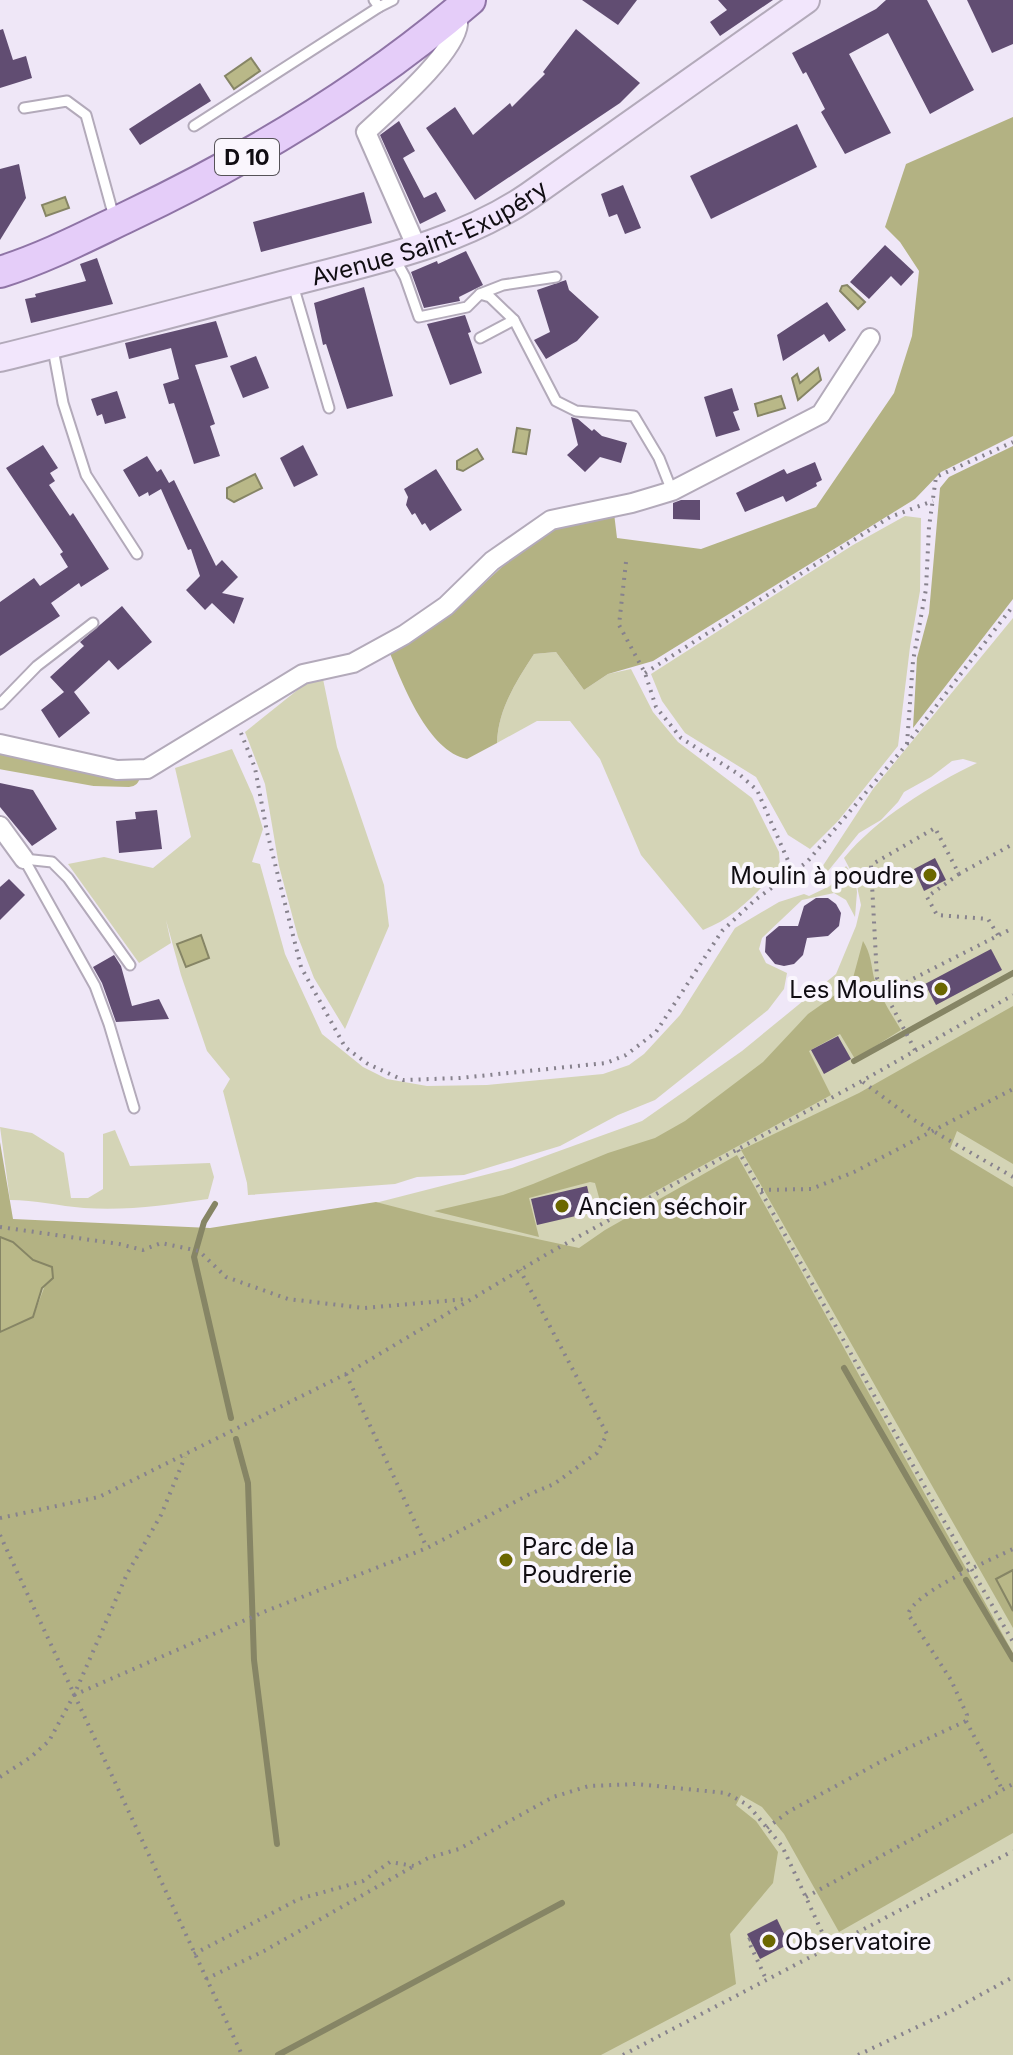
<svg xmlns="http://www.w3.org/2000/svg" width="1013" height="2055" viewBox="0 0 1013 2055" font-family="Inter,sans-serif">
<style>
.green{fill:#d4d4b6}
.forest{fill:#b3b283}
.water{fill:#b9b888;stroke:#868565;stroke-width:2}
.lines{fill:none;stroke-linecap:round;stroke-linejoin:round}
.stream{stroke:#868565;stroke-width:6}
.canal{stroke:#b9b888;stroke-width:22}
.building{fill:#614d72}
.lane-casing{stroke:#b3aaba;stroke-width:13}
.street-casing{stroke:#b3aaba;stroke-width:22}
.secondary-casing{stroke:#b3aaba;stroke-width:30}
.primary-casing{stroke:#8f74a6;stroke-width:34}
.path{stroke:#87828d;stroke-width:4;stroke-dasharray:2 6;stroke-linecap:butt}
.lane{stroke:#fff;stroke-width:9}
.street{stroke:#fff;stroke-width:18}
.secondary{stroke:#f2e6fc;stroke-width:26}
.primary{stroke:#e5cdf9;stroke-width:30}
.poi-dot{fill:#6b6700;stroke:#faf6fd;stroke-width:3}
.labels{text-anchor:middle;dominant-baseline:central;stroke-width:8;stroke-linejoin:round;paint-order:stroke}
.shield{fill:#faf6fd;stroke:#565358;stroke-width:2}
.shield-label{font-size:22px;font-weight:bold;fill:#100d12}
.street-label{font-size:24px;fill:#100d12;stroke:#faf6fd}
.poi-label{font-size:24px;fill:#100d12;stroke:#faf6fd;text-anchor:start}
</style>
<rect width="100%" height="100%" fill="#efe7f7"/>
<g class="green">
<polygon points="905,516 921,518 920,591 910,647 898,746 838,821 810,849 788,835 756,777 685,733 662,701 651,674 853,545"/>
<path d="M1013 618V2055H0V1167L10 1223 254 1234 512 1168 642 1121 742 1051 836 974 856 926 861 905 855 877 857 892 855 917 846 900 834 893 802 900 762 938 759 949 766 963 787 973 784 989 768 1010 655 1100 618 1115 560 1146 464 1175 417 1177 395 1184 248 1195 247 1183 223 1091 230 1079 207 1051 181 975 166 920 171 943 139 963 68 864 104 857 153 868 191 837 175 768 232 749 253 796 263 829 252 862 260 864 285 954 322 1034 363 1067 387 1079 427 1086 487 1085 603 1074 629 1065 644 1054 680 1015 735 928 779 902 804 894 809 896 830 886 846 866 853 875 844 858C876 819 931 785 977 763L963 759 952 761 931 777 904 792 898 802 881 820 859 833 824 876 811 884 873 789Z"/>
<path d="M556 652 584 690 608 674 631 669 653 712 678 742 752 798 779 852 780 867C758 892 735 918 703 930L641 855 600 759 570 721H537L497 743C498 709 516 682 534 654Z"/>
<polygon points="323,679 337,747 384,885 389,926 345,1029 314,978 298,937 279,866 265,784 245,732 305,684"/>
<path d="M0 1127 32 1133 64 1153 71 1198H88L103 1189V1134L115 1130 130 1166 210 1163 214 1177 208 1199C167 1205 127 1211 84 1208 59 1206 35 1200 10 1200Z"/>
</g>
<g class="forest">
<path d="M1013 117V436L941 472 915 499 653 661 608 674 584 690 556 652 534 654C516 682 498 709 497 743L467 759C428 751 403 685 389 651 410 638 434 627 453 611 506 568 537 518 614 513L617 538 701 549 816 507 894 393 912 336 919 271 900 242 885 227 906 164Z"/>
<polygon points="1013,446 1013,599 913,728 917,658 929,613 940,488 949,477"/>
<path d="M863 941C871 954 871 964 874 978 880 997 891 1013 901 1030L855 1059 840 1034 809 1051 831 1095 605 1219 595 1183 590 1182 529 1198 539 1237 434 1211 503 1195 533 1184 608 1153 655 1138 685 1121 763 1062 808 1014 835 995 853 978Z"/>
<polygon points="1013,1006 1013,1164 957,1131 950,1149 1013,1187 1013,1570 996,1579 1013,1611 1013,1628 741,1150 859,1093"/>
<polygon points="0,1142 13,1219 210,1228 376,1202 434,1217 579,1248 605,1230 737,1155 1013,1653 1013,1833 839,1932 784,1834 762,1807 741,1795 736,1805 756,1821 778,1852 773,1883 730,1934 736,1984 601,2055 0,2055 0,1332 33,1317 52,1267 33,1260 13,1242 0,1237"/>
</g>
<g class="water">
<polygon points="251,58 260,71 234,89 225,76"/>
<polygon points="65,197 69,208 46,216 42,205"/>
<polygon points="847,285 865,302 858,309 840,291 842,286"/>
<polygon points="818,368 821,380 798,400 792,378 797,374 800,383"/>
<polygon points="781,396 785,408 758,416 755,404"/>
<polygon points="517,428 530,430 526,454 513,452"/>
<polygon points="477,449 483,459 463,471 457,469 457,461"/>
<polygon points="255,474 262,488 234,502 227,498 227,488"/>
<polygon points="201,935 209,958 186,967 177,944"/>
<polygon points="0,1237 13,1242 33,1260 52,1267 53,1278 42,1288 33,1317 0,1332"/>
<polygon points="1013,1570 1013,1611 996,1579"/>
</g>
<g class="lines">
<g class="stream">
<polyline points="854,1061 1013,973"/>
<polyline points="215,1204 204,1222 194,1257 231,1418"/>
<polyline points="844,1368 960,1569"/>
<polyline points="236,1439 248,1483 254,1660 277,1844"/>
<polyline points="966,1580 1013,1659"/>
<polyline points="278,2055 562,1903"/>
</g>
<polyline class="canal" points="0,758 94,775 129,776"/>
</g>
<g class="building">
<polygon points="582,0 637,0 618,25"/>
<polygon points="718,0 773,0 720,36 710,22 727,10"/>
<polygon points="886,0 927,0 974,90 930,114 888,33 849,54 891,133 845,154 821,112 825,109 806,72 803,74 792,53 876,9"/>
<polygon points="967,0 1013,0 1013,44 992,53"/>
<polygon points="3,29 13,60 26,56 32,78 0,88 0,30"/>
<polygon points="576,29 640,83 620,103 475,200 426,128 455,107 473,135 510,103 512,107 545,74 543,72"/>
<polygon points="200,83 211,101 140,145 129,129"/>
<polygon points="399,121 415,151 403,158 424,198 436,192 446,211 420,224 380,135"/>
<polygon points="797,124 817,167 711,219 690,176"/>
<polygon points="19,164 26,198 0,240 0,169"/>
<polygon points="623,185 641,228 625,234 617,214 609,217 601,194"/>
<polygon points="364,192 372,223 261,252 253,222"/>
<polygon points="885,245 914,272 901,286 891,276 869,299 850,282"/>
<polygon points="466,251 483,285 459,297 460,301 424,308 411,272 437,261 438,264"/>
<polygon points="97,258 113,304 31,323 25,299 36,297 35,294 86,281 80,264"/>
<polygon points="566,280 569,290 599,317 577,341 546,359 534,340 550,332 537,290"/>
<polygon points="364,287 393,396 347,409 326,344 323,345 314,303"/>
<polygon points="827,302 846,330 829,342 824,334 783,361 777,335"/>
<polygon points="465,315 471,332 468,333 482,373 450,385 427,324"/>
<polygon points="216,321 228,357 195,365 215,424 210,426 220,456 194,464 174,403 169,404 163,384 179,379 171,348 129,359 125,343"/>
<polygon points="256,356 269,388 243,398 230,366"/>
<polygon points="732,388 739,410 733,412 740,430 716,437 704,397"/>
<polygon points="117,391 126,418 105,424 102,414 97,416 91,399"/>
<polygon points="571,417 578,419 592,431 594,429 602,436 627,443 621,463 600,457 585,472 567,455 578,445"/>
<polygon points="43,445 58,468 50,473 55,481 49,485 70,516 73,513 109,569 81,587 79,583 51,603 60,616 0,656 0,602 34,578 40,586 68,567 60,554 63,552 6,468"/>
<polygon points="303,445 318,475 294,487 280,458"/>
<polygon points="147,456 157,472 161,469 169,483 174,480 216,566 222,560 238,577 222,593 244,598 234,624 212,603 205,610 186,590 200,576 191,549 188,550 161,489 149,496 148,492 139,497 123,470"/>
<polygon points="815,462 822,480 816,483 817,486 786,502 783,496 745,512 736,493 784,469 787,474"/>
<polygon points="436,469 462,510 430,531 425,523 422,525 415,513 412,515 406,505 408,497 404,489"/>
<polygon points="681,500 700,500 700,520 673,519 673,503"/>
<polygon points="122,606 152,642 118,670 109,660 74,692 90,713 59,738 41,710 64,692 50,677 84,646 80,642"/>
<polygon points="0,783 33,790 57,829 32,846 0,807"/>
<polygon points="157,810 162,849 119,853 116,821 136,819 135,812"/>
<polygon points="935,858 946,880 924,891 914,869"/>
<polygon points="9,879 25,895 0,920 0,887"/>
<polygon points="816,898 828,898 836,904 841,913 839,926 828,936 807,938 803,955 794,964 784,966 775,964 765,952 766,937 779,926 798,926 804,906"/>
<polygon points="991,949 1002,970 936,1005 925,984"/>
<polygon points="114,955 121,966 132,1006 159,999 169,1019 116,1022 102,983 93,967"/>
<polygon points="838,1036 851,1059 824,1074 811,1050"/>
<polygon points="587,1186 593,1212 537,1225 531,1199"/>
<polygon points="777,1919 789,1944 760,1959 747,1934"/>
</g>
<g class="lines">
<g class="lane-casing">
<g id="lane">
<polyline points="374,0 379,7 393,0"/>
<polyline points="24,108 67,101 86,115 114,217"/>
<polyline points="194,126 379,7"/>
<polyline points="394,257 405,277 419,317 467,307 480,294 490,297 514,320 556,401 576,411 634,416 659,458 672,491"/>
<polyline points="293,285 329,408"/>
<polyline points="480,294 503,285 556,277"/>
<polyline points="480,338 514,320"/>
<polyline points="53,349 63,403 86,475 137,554"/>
<polyline points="0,704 37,666 93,623"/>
<polyline points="24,859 95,986 109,1024 134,1108"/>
<polyline points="24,859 52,862 68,878 130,965"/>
</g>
</g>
<g class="street-casing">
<g id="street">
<path d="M417 248 366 132C388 111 455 54 458 24 458 20 457 16 456 12"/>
<polyline points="0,744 117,770 147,769 303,674 353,663 404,635 446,606 492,561 551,520 632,503 672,491 821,414 870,338"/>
<polyline points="0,826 24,859"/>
</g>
</g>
<g class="secondary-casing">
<g id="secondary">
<path id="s1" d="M0 358C97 334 193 308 289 283 372 261 457 245 529 196L806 0"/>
</g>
</g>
<g class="primary-casing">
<path id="primary" d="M0 272C45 258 87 236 129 216 251 158 367 89 470 0"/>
</g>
<g class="path">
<polyline points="626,562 619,625 645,673 656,707 681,738 740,775 757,790 793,872"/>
<polyline points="645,673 890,517 933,501"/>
<polyline points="241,733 255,768 267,832 301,967 345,1047 368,1064 403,1080 460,1078 606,1063 626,1055 656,1032 722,931 755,900 807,862 907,744 1013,606"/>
<polyline points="907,744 913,661 926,589 929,527 936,477 1013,442"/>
<polyline points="959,874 927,897 937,915 988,919 998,935"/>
<polyline points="885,993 1013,928"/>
<polyline points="915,1050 877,978 871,865 935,828 959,874 1013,844"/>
<polyline points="863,1082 914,1120 1013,1177"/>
<polyline points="738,1150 931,1498 1013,1642"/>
<polyline points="761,1190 811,1189 854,1172 1013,1089"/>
<polyline points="0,1227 119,1244 143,1250 161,1243 199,1251 226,1277 288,1299 364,1308 467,1299"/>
<polyline points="346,1374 427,1548"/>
<polyline points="0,1518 99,1497 346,1374 547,1254 862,1081 1013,995"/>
<polyline points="0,1535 242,2055"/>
<polyline points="74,1695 266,1611 427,1548 530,1494 554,1484 597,1453 607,1434 520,1270"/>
<polyline points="966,1721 1002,1789"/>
<polyline points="0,1777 31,1757 49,1741 74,1695 127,1574 161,1515 185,1457"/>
<path d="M767 1828 788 1812 893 1755 966 1721 967 1715 951 1680 908 1614C915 1592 990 1560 1013 1549"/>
<polyline points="806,1897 1013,1784"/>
<polyline points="750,1939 748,1940 766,1979"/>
<polyline points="194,1954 299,1899 363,1881 390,1862 414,1866 428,1858 459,1849 553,1797 589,1786 636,1784 726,1793 748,1805 782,1846 829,1947"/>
<polyline points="206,1979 264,1951 414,1866"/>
<polyline points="623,2055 1013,1851"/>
<polyline points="858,2055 951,2011 1013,1977"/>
</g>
<use href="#lane" class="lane"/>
<use href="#street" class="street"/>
<use href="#secondary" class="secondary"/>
<use href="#primary" class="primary"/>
</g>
<g class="poi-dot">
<circle cx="930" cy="875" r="8"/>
<circle cx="941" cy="989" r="8"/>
<circle cx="562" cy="1206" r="8"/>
<circle cx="506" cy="1560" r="8"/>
<circle cx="769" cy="1941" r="8"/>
</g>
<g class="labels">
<rect class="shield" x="215" y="139" width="64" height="36" rx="6"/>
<g class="shield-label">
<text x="247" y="157">D 10</text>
</g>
<g class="street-label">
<text stroke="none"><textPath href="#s1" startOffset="448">Avenue Saint-Exupéry</textPath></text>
</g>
<g class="poi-label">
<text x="914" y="875" text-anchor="end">Moulin à poudre</text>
<text x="925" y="989" text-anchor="end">Les Moulins</text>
<text x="578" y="1206">Ancien séchoir</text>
<text x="522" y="1546">Parc de la<tspan x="522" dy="28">Poudrerie</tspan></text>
<text x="785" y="1941">Observatoire</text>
</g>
</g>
</svg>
